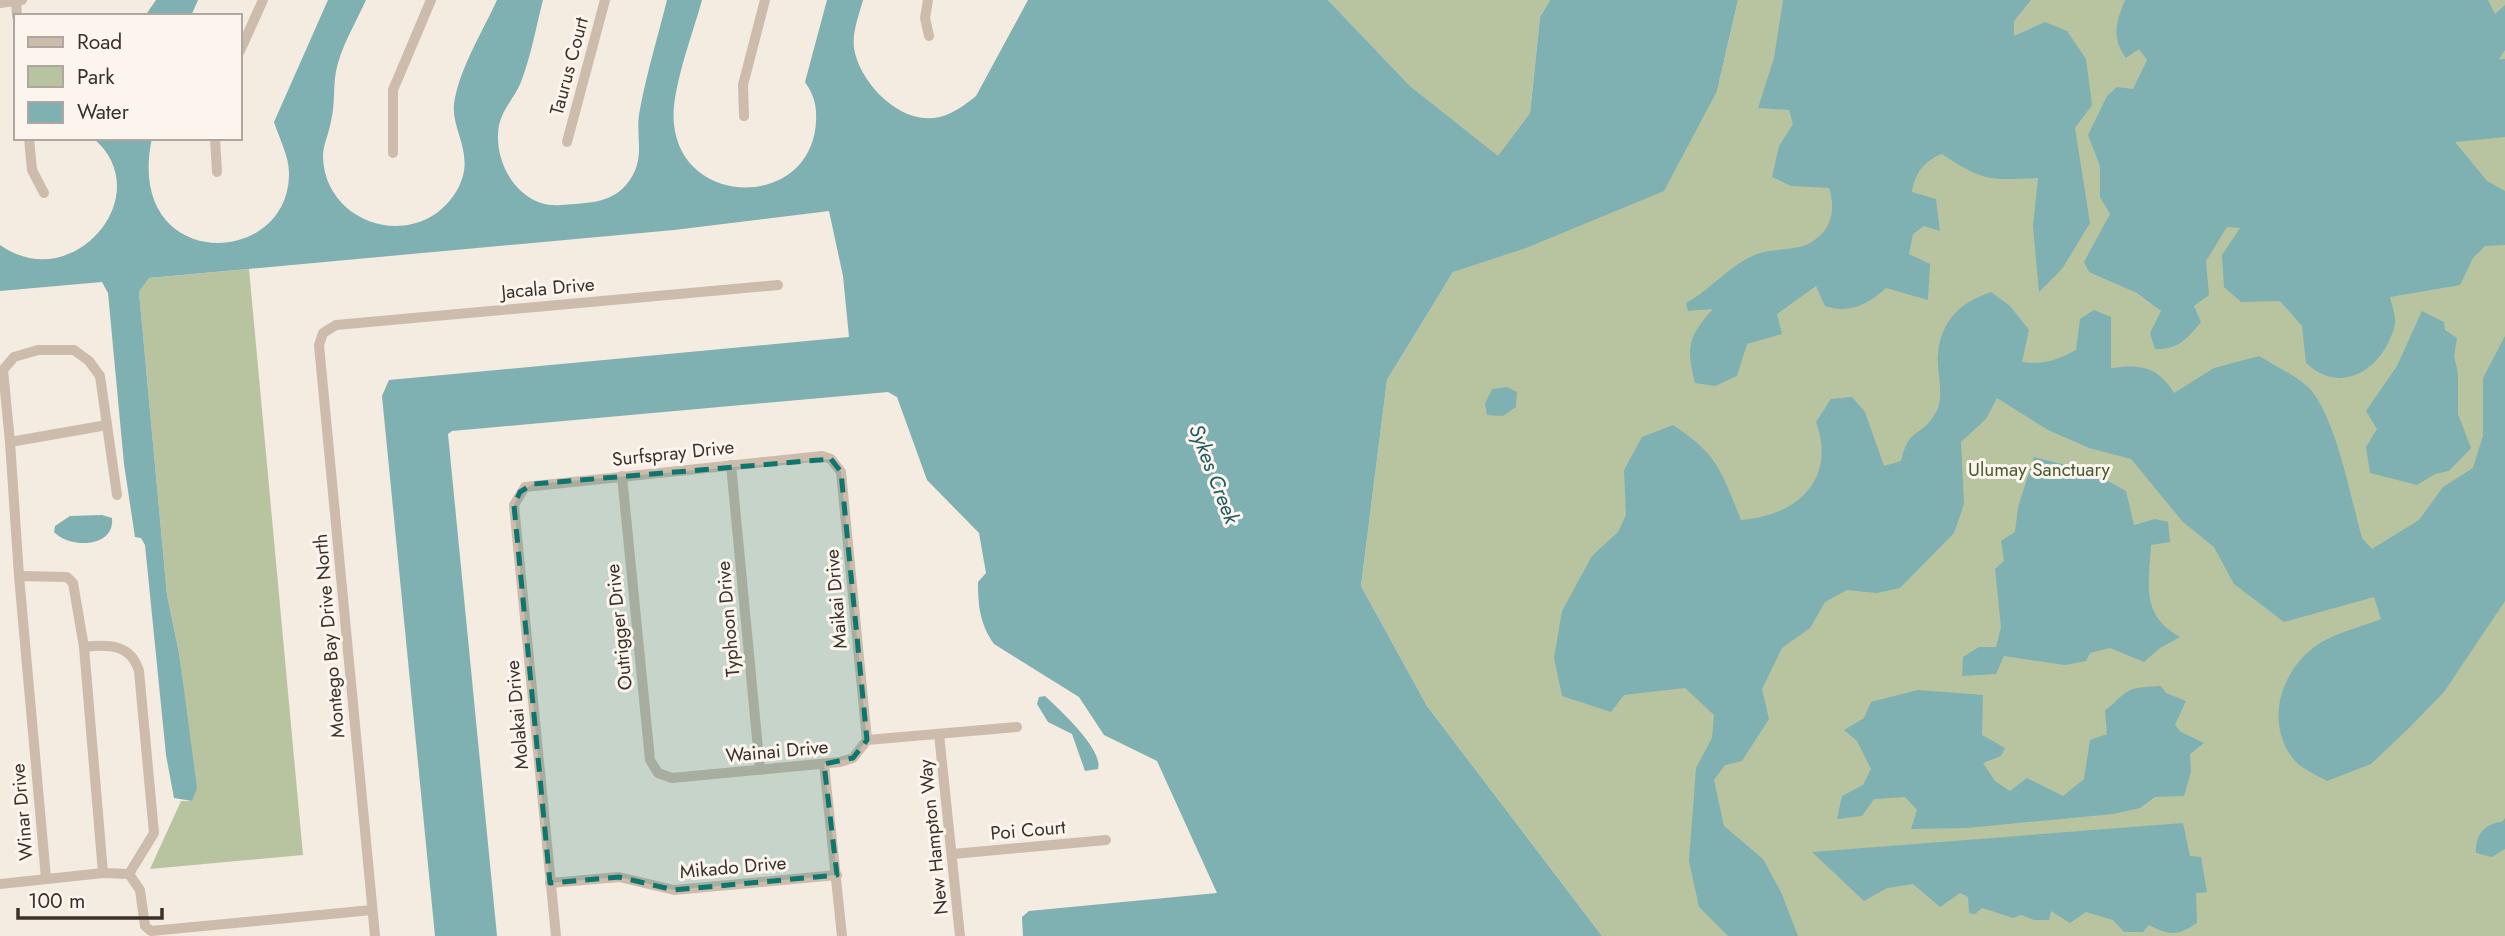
<svg xmlns="http://www.w3.org/2000/svg" width="2505" height="936" viewBox="0 0 2505 936" font-family="Jost,sans-serif">
<style>
.green{fill:#b8c4a0}
.water{fill:#7fb0b2}
.lines{fill:none;stroke-linecap:round;stroke-linejoin:round}
.street{stroke:#cdbbac;stroke-width:10}
.marked{fill:#0f766e;fill-opacity:0.2;stroke:#0f766e;stroke-width:5;stroke-dasharray:14 9;stroke-linejoin:round}
.labels{text-anchor:middle;dominant-baseline:central;stroke-width:6;stroke-linejoin:round;paint-order:stroke}
.street-label{font-size:19px;fill:#3b302b;stroke:#fbf5ee}
.park-label{font-size:19px;fill:#4a5a2e;stroke:#fbf5ee}
.water-label{font-size:21px;font-style:italic;fill:#1f5a5e;stroke:#fbf5ee}
</style>
<rect width="100%" height="100%" fill="#f4ebe1"/>
<g class="green">
<polygon points="1328,0 1550,0 1540,17 1530,113 1498,157 1410,86"/>
<polygon points="1738,0 2505,0 2505,936 1602,936 1427,706 1361,586 1387,380 1453,272 1717,91"/>
<polygon points="249,269 303,855 150,869 181,801 192,801 192,767 179,653 167,595 139,292 149,278"/>
</g>
<g class="water">
<polygon points="156,0 198,0 191,16 145,16"/>
<path d="M328 0H366C357 20 344 42 338 63 332 82 336 102 331 121 329 134 323 144 323 157 325 225 415 252 454 195 481 155 447 130 455 98 462 64 483 31 497 0H543C536 27 531 56 521 82 515 97 503 108 499 125 492 163 520 209 561 205 584 203 610 204 626 185 648 159 634 137 640 109 647 72 658 36 667 0H702C693 33 670 93 674 124 682 209 811 209 816 122 817 106 814 95 805 82L827 0H863C859 15 852 32 854 48 859 81 897 122 933 118 949 117 965 105 976 96L1028 0H1328L1410 86 1498 156 1530 113 1540 17 1550 0H1738L1717 91 1664 191 1526 248 1453 272 1387 380 1361 586 1427 706 1602 936H1023L1022 917 1029 911 1217 893 1157 761 1104 735 1079 697 994 644C980 624 978 606 978 582L986 573 979 533 927 480 897 397 888 392 452 431 448 434 497 936H435L382 396 389 380 849 337 843 276 829 211 674 230 149 278 139 292 167 595 179 653 197 788 192 801 174 798 166 755 145 545 141 538 135 537 124 464 108 293 102 282 0 291V245C73 297 160 194 93 138H152C123 273 290 270 289 173 289 156 279 138 274 122Z"/>
<path d="M1783 0H2031L2014 21V36L2045 22 2067 31 2086 59 2092 105 2075 128 2090 223 2062 269 2039 292 2033 226 2038 178C1989 180 1984 182 1942 154 1924 161 1915 173 1912 192L1936 199 1940 231 1924 226 1913 234 1909 254 1930 264 1928 300 1886 288C1867 305 1849 314 1825 306L1816 286 1777 314 1782 334 1747 344 1737 376 1715 386 1695 383C1686 347 1688 337 1713 309L1688 311 1686 303C1712 289 1729 265 1757 254 1773 248 1796 251 1810 243 1832 231 1836 209 1829 188L1791 186 1772 177 1779 146 1793 124 1789 110 1758 108 1774 58Z"/>
<path d="M2125 0H2488L2495 14 2505 5V50L2499 59H2505V137L2455 142 2487 181 2505 191V245L2485 246 2473 258 2460 285 2390 297C2392 305 2396 316 2395 324 2385 368 2342 397 2306 363L2302 326 2280 301 2241 302 2224 287 2222 255 2240 228 2227 227 2206 261 2209 295 2194 306 2201 322C2187 339 2178 350 2155 349L2150 333 2161 311 2137 293 2089 272 2084 262 2110 214 2100 197V166L2088 135 2107 96 2117 87 2133 89 2147 60 2139 49 2126 58C2111 37 2116 23 2125 0Z"/>
<path d="M1991 292 2010 306 2029 330 2022 362C2042 365 2058 360 2076 350L2080 319 2094 310 2111 317V368C2140 364 2158 366 2174 393L2214 368 2259 356C2275 366 2297 376 2310 389 2336 418 2351 499 2362 538L2372 549 2419 520 2443 487 2473 468 2483 436V378L2505 336V601L2444 692 2408 729 2371 764 2327 781C2317 775 2302 769 2295 761 2263 723 2281 668 2320 643 2338 632 2361 627 2381 619L2374 597 2284 622 2234 584 2214 547 2183 522 2131 459 2089 448 2048 430 1997 398 1986 419 1961 442 1964 504 1954 533 1900 588 1877 593 1847 590 1825 602 1810 628 1782 648 1762 689 1769 719 1742 761 1725 765 1714 780 1724 826 1763 859 1781 892 1798 936H1728L1699 907 1689 861 1696 768 1712 738 1714 715 1685 688 1624 695 1611 712 1562 696 1554 658 1562 611 1592 556 1618 532 1626 515 1624 470 1642 437 1673 425C1718 454 1722 473 1741 520 1797 516 1837 480 1816 422L1831 399 1852 397 1865 412 1884 466 1901 461C1909 426 1921 438 1935 414 1946 397 1936 373 1938 354 1941 320 1961 302 1991 292Z"/>
<polygon points="2422,311 2444,322 2445,330 2457,338 2454,356 2458,373 2458,414 2471,448 2449,471 2435,474 2417,485 2370,473 2366,447 2377,429 2366,411 2397,366"/>
<polygon points="1507,387 1517,392 1516,407 1503,416 1487,415 1485,404 1492,389"/>
<path d="M2034 457 2090 471 2126 491 2134 525 2155 519 2168 522 2170 542 2151 545C2149 584 2140 615 2180 637L2160 648 2144 662 2110 648 2090 653 2086 661 2065 665 2004 656 1996 674 1962 676 1963 657 1979 647H1996L2001 627 1995 569 2004 561 2001 541 2015 532 2018 507Z"/>
<path d="M102 515 112 518C115 548 70 549 54 532L55 526 70 516Z"/>
<path d="M2161 686 2166 693 2186 701 2175 725 2181 732 2204 743 2190 754 2191 772 2184 796 2155 797 2140 808 2113 814 1967 828 1911 829 1917 810 1905 797 1874 799 1862 816 1837 819 1842 796 1863 785 1871 769 1857 741 1844 730 1864 718 1871 702 1918 690 1983 695 1982 735 2005 748 2001 756 1983 763 1995 781 2010 791 2027 778 2063 796 2084 779 2090 740 2107 734 2105 710C2114 705 2118 697 2127 692 2136 686 2150 687 2161 686Z"/>
<path d="M1045 696C1059 709 1104 750 1098 769L1085 771 1072 734 1048 722 1037 704 1039 697Z"/>
<path d="M2505 818V849L2492 857 2476 853C2475 836 2484 823 2502 822Z"/>
<path d="M2183 823 2190 856 2201 857 2207 892 2196 893 2197 923C2177 936 2170 936 2149 925L2143 932H2124L2113 920 2086 912 2070 923 2051 911 2049 920H2034L2021 915 2013 918 1982 908 1975 914 1969 913 1968 897 1960 893 1940 907 1913 884 1887 888 1864 901 1812 852Z"/>
</g>
<g class="lines">
<g class="street">
<polyline points="16,0 17,16"/>
<polyline points="928,0 925,18 929,36"/>
<polyline points="0,3 22,0"/>
<polyline points="240,51 263,0"/>
<polyline points="744,116 743,85 765,0"/>
<polyline points="29,138 32,170 44,193"/>
<polyline points="215,138 217,172"/>
<polyline points="567,142 605,0"/>
<polyline points="393,153 393,90 431,0"/>
<polyline points="107,425 117,495"/>
<polyline points="10,442 3,370 14,357 38,350 74,350 89,361 100,376 107,425 10,442 19,576"/>
<polyline points="731,465 760,770"/>
<polyline points="622,476 650,760 658,773 672,778 840,762 853,758 867,740 1017,727"/>
<path d="M84 647C108 644 131 644 139 671L154 833 129 874"/>
<polyline points="939,734 960,936"/>
<polyline points="824,764 842,936"/>
<polyline points="953,854 1106,840"/>
<polyline points="129,874 140,890 145,926 151,931 372,910"/>
<polyline points="46,878 19,576 67,577 73,583 84,647 103,873"/>
<polyline points="550,883 619,877 674,890 837,875"/>
<polyline points="0,884 103,873 129,874"/>
<polyline points="375,936 319,345 323,333 336,325 778,285"/>
<polyline points="556,936 514,505 525,487 822,456 831,459 841,472 867,740"/>
</g>
</g>
<path class="marked" d="M831 459 841 472 867 740 853 758 824 764 837 875 674 890 619 877 550 883 514 505 520 492 533 484Z"/>
<g class="labels">
<g class="street-label">
<text transform="translate(569 66) rotate(-75)">Taurus Court</text>
<text transform="translate(548 288) rotate(-5)">Jacala Drive</text>
<text transform="translate(673 453) rotate(-6)">Surfspray Drive</text>
<text transform="translate(836 599) rotate(-95)">Maikai Drive</text>
<text transform="translate(728 619) rotate(-95)">Typhoon Drive</text>
<text transform="translate(619 627) rotate(-96)">Outrigger Drive</text>
<text transform="translate(329 636) rotate(-95)">Montego Bay Drive North</text>
<text transform="translate(517 715) rotate(-95)">Molakai Drive</text>
<text transform="translate(777 751) rotate(-5)">Wainai Drive</text>
<text transform="translate(22 812) rotate(-95)">Winar Drive</text>
<text transform="translate(1028 830) rotate(-5)">Poi Court</text>
<text transform="translate(933 837) rotate(-96)">New Hampton Way</text>
<text transform="translate(733 867) rotate(-5)">Mikado Drive</text>
</g>
<g class="park-label">
<text x="2039" y="469">Ulumay Sanctuary</text>
</g>
<g class="water-label">
<text transform="translate(1214 474) rotate(69)">Sykes Creek</text>
</g>
</g>
<rect x="14" y="14" width="228" height="126" fill="#fbf5ee" stroke="#aea6a0" stroke-width="2"/>
<rect x="28" y="37" width="35" height="10" fill="#cdbbac" stroke="#aea6a0" stroke-width="2"/>
<text x="77" y="49" font-size="21" fill="#3b302b">Road</text>
<rect x="28" y="66" width="35" height="21" fill="#b8c4a0" stroke="#aea6a0" stroke-width="2"/>
<text x="77" y="84" font-size="21" fill="#3b302b">Park</text>
<rect x="28" y="102" width="35" height="21" fill="#7fb0b2" stroke="#aea6a0" stroke-width="2"/>
<text x="77" y="119" font-size="21" fill="#3b302b">Water</text>
<path d="M18 908v10h144v-10" fill="none" stroke="#3b302b" stroke-width="3.5"/>
<text x="28" y="908" font-size="21" fill="#3b302b" stroke="#fbf5ee" stroke-width="5" paint-order="stroke">100 m</text>
</svg>
